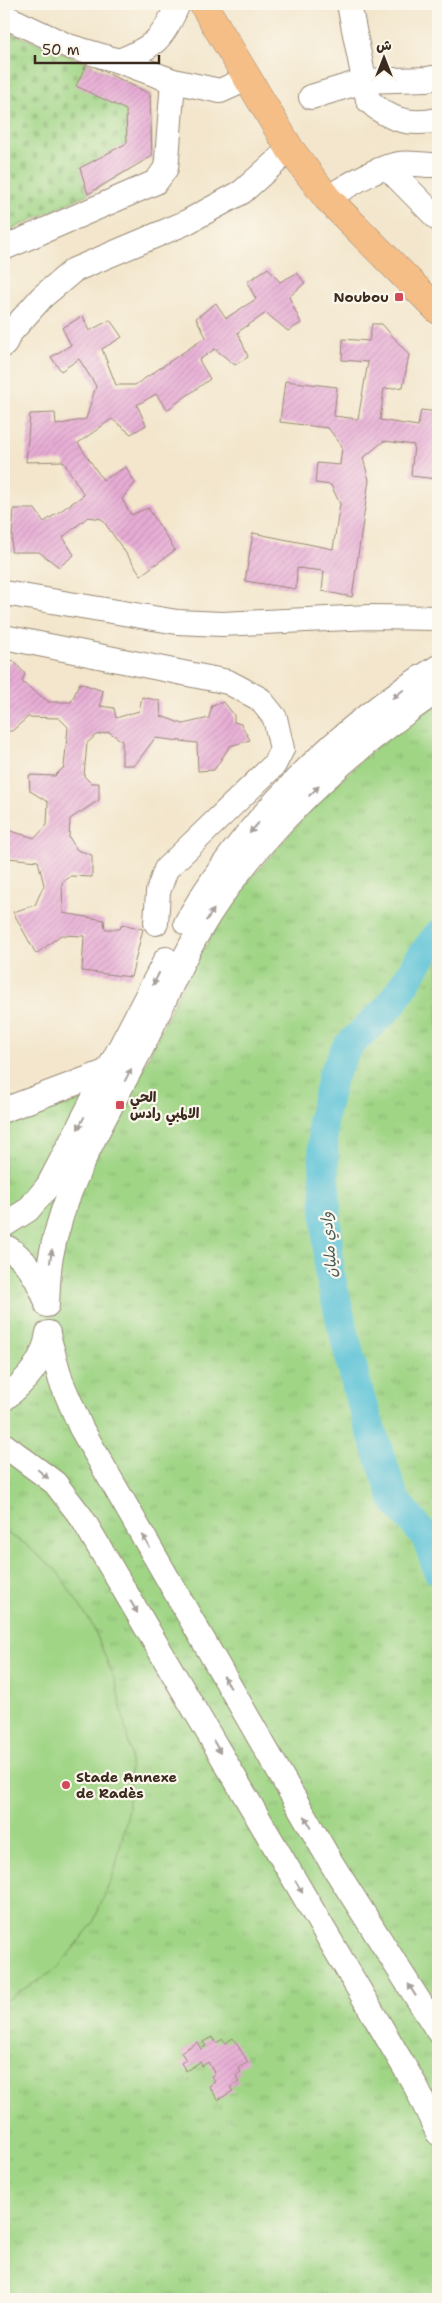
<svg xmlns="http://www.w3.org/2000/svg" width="442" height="2303" viewBox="0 0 442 2303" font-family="'Shantell Sans','Playpen Sans Arabic',sans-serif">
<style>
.grass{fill:url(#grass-tufts);stroke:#6e8052}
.cemetery{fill:url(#cemetery-stones);stroke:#6e8052}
.pitch{fill:#a0d586;stroke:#6e8052}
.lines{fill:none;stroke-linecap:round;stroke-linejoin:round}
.river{stroke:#5ac2d7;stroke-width:30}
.building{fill:url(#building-hatch)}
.minor-casing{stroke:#978875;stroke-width:26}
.major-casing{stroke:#978875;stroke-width:29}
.minor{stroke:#fff;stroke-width:24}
.major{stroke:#f6be87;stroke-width:28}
.oneway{fill:#a79f9a}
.poi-dot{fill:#d1495b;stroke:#fbf7ec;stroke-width:2}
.labels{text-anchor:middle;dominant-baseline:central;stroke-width:4.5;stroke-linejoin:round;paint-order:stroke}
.poi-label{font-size:14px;font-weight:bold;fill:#3b2a1e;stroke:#fbf7ec;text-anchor:start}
.water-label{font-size:15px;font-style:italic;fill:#445856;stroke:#fbf7ec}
</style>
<defs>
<pattern id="grass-tufts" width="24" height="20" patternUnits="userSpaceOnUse" patternTransform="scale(1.25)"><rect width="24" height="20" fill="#a0d586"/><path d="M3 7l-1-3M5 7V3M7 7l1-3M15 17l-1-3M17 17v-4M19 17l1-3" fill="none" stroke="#8bb773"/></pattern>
<pattern id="cemetery-stones" width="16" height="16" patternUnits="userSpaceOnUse" patternTransform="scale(1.25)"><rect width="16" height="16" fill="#a0d586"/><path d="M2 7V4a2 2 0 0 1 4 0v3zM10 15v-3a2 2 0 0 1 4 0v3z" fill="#8bb773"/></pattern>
<pattern id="building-hatch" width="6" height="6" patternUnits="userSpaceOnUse" patternTransform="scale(1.25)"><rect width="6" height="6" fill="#e7acd5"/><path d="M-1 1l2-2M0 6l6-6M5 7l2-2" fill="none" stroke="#c794b6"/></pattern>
</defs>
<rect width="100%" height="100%" fill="#fbf7ec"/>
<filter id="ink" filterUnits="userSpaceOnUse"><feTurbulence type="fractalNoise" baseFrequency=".02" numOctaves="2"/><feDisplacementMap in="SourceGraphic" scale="10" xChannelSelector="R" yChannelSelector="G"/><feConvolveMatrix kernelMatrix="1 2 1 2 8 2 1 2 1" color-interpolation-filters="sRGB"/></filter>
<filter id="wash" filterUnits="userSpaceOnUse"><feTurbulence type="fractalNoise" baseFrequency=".0096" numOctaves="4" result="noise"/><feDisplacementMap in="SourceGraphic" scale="20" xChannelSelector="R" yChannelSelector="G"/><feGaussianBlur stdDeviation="1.12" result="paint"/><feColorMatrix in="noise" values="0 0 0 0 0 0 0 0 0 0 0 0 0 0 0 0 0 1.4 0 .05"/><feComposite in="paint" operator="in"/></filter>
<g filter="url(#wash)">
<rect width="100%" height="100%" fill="#f3e6cc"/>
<polygon class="grass" points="438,701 438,2299 4,2299 4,1125 137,1082 181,987 237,894 315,805 374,749"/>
<polygon class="cemetery" points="4,30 87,63 150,94 152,156 88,194 4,233"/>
<polygon class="pitch" points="4,1532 24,1543 57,1571 93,1626 116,1684 131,1754 127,1817 115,1870 93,1923 57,1969 4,2001"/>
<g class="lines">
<polyline class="river" points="438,935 421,957 391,1005 347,1047 332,1077 322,1122 329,1271 359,1395 395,1501 427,1538 438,1570"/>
</g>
<g id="blocks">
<g class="building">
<polygon points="87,63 150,94 152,156 88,194 80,168 127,143 126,110 76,86"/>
<polygon points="268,268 280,282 297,273 305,283 289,297 301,323 288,331 266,313 238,332 248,357 235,365 215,349 199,360 210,379 167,410 156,394 137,405 146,425 131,434 112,419 78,443 103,480 126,467 135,483 122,499 131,515 148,508 175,550 141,575 102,519 88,517 63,537 74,555 59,567 39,552 11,552 14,509 35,509 44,522 84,495 63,461 26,462 30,414 55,413 56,425 86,419 96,386 79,359 61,371 51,357 71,345 62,328 83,316 89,331 110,320 122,337 102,349 116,385 135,385 206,337 196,318 216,303 226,318 256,299 247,282"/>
<polygon points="372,324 382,324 409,355 403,387 384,389 380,420 418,426 421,410 438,412 437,479 411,476 414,445 384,441 363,458 369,480 352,597 322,591 324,571 297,568 296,589 245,581 253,533 333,549 340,504 331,485 315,483 317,463 340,465 342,446 328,428 280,422 285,381 337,387 334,416 358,419 368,362 342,360 343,339 369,341"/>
<polygon points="13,660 25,674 22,682 49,702 71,702 80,683 103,691 100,706 114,708 116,718 139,711 142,697 160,701 161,716 183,724 209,718 212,705 224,702 234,715 234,722 241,724 250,740 230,746 214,770 198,771 197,743 155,738 135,765 122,765 122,741 109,732 96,735 87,743 84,776 91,783 99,783 99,800 70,819 69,837 77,850 92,855 92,877 71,876 62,883 63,913 104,920 105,929 120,929 122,924 143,929 131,977 82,971 84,936 61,935 36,954 13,912 35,905 44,885 38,861 8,858 4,861 4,803 8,803 7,830 35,838 47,825 48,802 30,791 29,775 55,776 64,767 68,727 59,718 28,717 12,731 4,731 4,668"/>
<polygon points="212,2037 216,2043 223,2039 225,2043 233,2038 248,2062 238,2068 241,2072 236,2076 239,2082 230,2087 233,2091 218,2100 209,2086 215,2082 211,2076 215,2074 208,2062 202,2066 200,2062 186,2071 181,2063 186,2060 181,2052 197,2042 201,2049 206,2046 203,2042"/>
</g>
</g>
</g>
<g filter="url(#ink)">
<use href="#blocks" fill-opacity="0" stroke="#978875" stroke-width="1"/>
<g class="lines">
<g class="minor-casing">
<g id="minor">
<path d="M349 4 368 100C388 120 410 126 438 120"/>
<polyline points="4,16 68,46 119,61 173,81 220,91 247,79"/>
<path d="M119 61C154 47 163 39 178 4"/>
<polyline points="311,97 364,81 427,79 438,77"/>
<polyline points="387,167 438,219"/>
<path d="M327 198C349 185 373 169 399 164 411 162 425 166 438 165"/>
<polyline points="4,248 156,182 166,168 167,159 173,81"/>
<polyline points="4,345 10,333 42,297 74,270 185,223 242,192 290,149"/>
<polyline points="4,593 177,622 222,624 370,617 438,618"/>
<polyline points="4,637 228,682 260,699 275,718 282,749 274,765 166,869 158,892 156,923"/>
<path d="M186 923C240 826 342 723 438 667"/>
<polyline points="4,1110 108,1071"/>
<polyline points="4,1225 28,1210 48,1186 166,959"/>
<path d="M4 1246C26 1257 37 1278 46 1300"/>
<path d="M47 1305C48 1289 48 1271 51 1256 65 1183 104 1120 138 1055 159 1015 175 972 198 933 244 853 321 776 395 721 409 711 423 700 438 691"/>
<polyline points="48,1335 61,1381 81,1428 332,1864 438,2031"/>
<path d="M4 1399C26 1381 44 1362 48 1333"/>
<polyline points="4,1445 55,1483 82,1518 415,2085 438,2133"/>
</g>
</g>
<g class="major-casing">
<polyline id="major" points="203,4 290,149 327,198 438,310"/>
</g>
<use href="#minor" class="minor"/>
<use href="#major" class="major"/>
</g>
<defs><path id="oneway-solid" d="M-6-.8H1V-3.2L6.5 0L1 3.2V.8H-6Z" transform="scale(1.25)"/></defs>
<g class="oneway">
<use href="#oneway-solid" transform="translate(398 694) rotate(143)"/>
<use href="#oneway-solid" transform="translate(314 791) rotate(-44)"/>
<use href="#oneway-solid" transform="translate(254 828) rotate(131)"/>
<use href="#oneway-solid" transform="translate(210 915) rotate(-56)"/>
<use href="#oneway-solid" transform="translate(156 979) rotate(117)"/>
<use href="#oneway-solid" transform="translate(128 1075) rotate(-62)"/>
<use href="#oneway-solid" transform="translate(81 1123) rotate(118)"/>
<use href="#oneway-solid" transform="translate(51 1256) rotate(-81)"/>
<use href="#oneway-solid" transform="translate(43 1474) rotate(40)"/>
<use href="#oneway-solid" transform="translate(146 1541) rotate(-120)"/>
<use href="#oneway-solid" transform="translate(134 1607) rotate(60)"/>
<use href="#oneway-solid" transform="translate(227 1682) rotate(-120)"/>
<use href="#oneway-solid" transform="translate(217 1747) rotate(60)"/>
<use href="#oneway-solid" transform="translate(308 1822) rotate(-120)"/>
<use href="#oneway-solid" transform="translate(299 1887) rotate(60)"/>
<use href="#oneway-solid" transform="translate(412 1990) rotate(-122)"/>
</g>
</g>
<g class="poi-dot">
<rect x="394" y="292" width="10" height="10" rx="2.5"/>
<rect x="115" y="1100" width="10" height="10" rx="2.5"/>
<circle cx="66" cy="1785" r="5"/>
</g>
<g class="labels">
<g class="poi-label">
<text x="389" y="297" text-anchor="end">Noubou</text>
<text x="130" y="1097">الحي<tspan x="130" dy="16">الالمبي رادس</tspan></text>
<text x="76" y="1777">Stade Annexe<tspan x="76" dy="16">de Radès</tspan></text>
</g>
<g class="water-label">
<text transform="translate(329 1245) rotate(-95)">وادي مليان</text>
</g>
</g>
<rect width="442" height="2303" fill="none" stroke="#fbf7ec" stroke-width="20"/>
<g transform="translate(384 58)" stroke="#fbf7ec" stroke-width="4" paint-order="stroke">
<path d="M0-4L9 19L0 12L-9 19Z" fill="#3b2a1e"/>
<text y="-8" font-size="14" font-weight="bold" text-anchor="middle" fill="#3b2a1e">ش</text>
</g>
<path d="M35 55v8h124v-8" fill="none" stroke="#3b2a1e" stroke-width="2.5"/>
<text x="42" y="55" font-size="15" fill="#3b2a1e" stroke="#fbf7ec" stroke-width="4" paint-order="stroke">50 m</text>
</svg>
